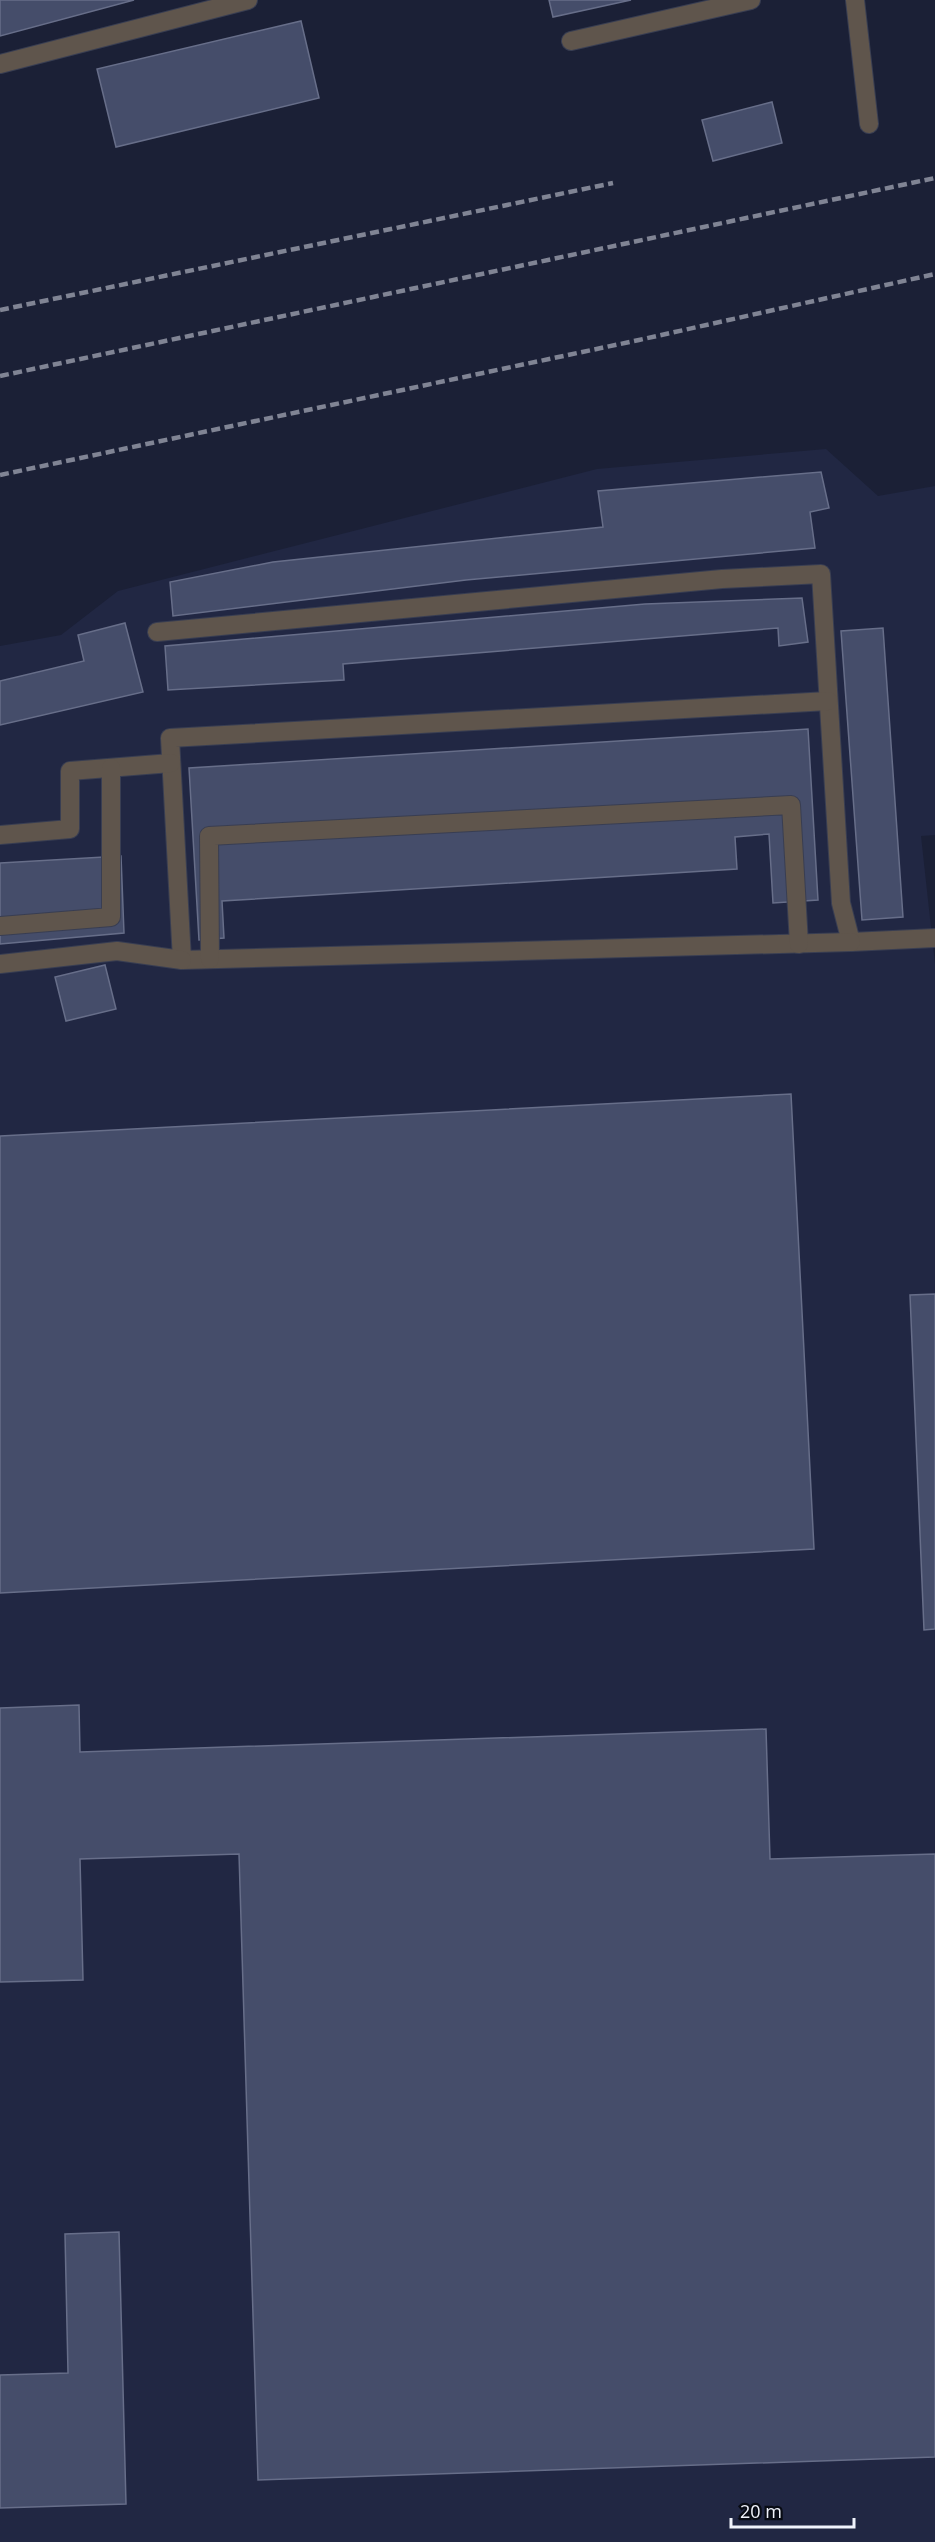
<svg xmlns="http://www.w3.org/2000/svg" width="935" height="2542" viewBox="0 0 935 2542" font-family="'Open Sans',sans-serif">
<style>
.built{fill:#212743}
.building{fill:#454d6a;stroke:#676e89;stroke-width:1.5}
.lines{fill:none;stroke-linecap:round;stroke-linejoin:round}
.service-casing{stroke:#393e52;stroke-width:20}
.service{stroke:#5f554c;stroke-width:18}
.rail{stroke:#808494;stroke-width:4.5;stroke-dasharray:9 4.5;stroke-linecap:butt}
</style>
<rect width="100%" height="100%" fill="#1b2036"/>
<polygon class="built" points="826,449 878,496 935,486 935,835 921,836 935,964 935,2542 0,2542 0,646 61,635 118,591 597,469"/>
<g class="building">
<polygon points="0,0 134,0 0,36"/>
<polygon points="549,0 631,0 553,17"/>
<polygon points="301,21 319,98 116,147 97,69"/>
<polygon points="772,102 782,143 713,161 702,120"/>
<polygon points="821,472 829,508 810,512 815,548 466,580 173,616 170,582 273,562 603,527 598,491"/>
<polygon points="802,598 808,642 779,646 778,628 343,664 344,680 168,690 165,646 645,604"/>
<polygon points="125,623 143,692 0,725 0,681 84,661 78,635"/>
<polygon points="883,628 903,917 862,920 841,631"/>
<polygon points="808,729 818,900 773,903 769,834 735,837 737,869 222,901 224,938 199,940 189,768"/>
<polygon points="121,856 124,933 0,944 0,863"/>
<polygon points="105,965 116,1009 66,1021 55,977"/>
<polygon points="791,1094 814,1549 0,1593 0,1136"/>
<polygon points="935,1294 935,1629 924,1630 910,1295"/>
<polygon points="79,1705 80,1752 766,1729 770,1859 935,1854 935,2457 258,2480 239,1854 80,1859 83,1980 0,1982 0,1708"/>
<polygon points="119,2232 126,2504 0,2508 0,2375 68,2373 65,2234"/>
</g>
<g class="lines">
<g class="service-casing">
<g id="service">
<polyline points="855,0 869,124"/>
<polyline points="571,41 751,0"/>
<polyline points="0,64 248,0"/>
<polyline points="157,632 722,579 821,574 841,903 851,942 935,938"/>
<polyline points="828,701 170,738 182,960 851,942"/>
<polyline points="0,835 70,829 70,771 171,763"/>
<polyline points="0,926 111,917 111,768"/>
<polyline points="210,959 209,836 791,805 799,944"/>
<polyline points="0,964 117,951 182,960"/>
</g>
</g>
<use href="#service" class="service"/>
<g class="rail">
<polyline points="0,310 613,183"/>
<polyline points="0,376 935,178"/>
<polyline points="0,475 639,340 935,274"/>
</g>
</g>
<path d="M731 2518v9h123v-9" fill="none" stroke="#f0f3fc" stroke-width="3"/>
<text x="740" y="2518" font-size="18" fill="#f0f3fc" stroke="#080b14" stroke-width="4.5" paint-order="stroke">20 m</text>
</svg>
